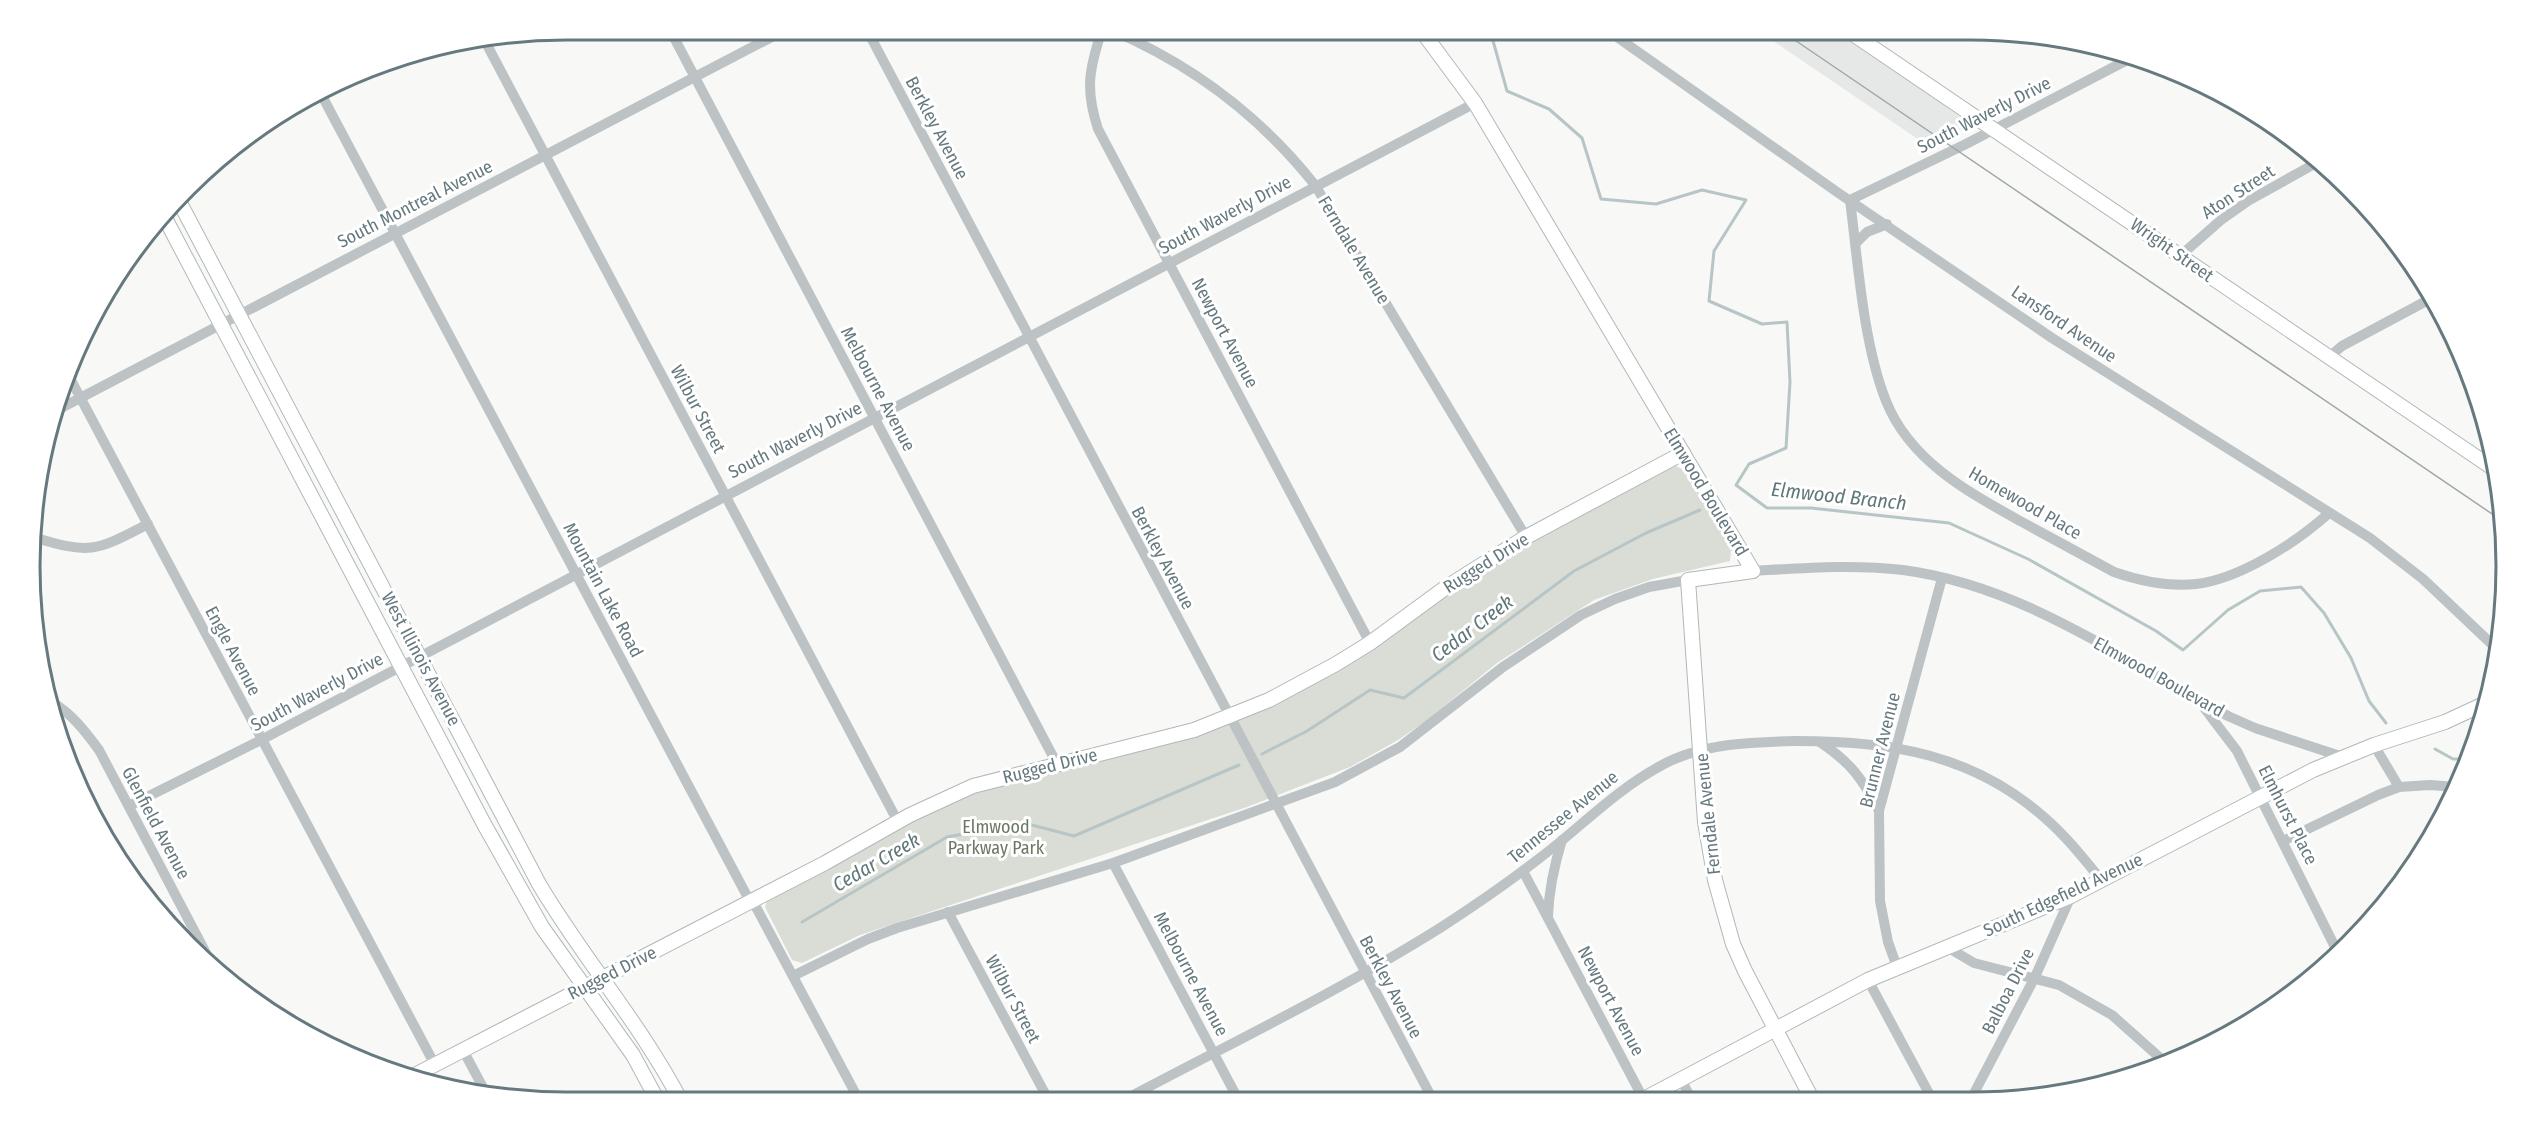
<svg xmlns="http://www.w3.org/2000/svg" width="2536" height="1133" viewBox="0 0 2536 1133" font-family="'Fira Sans Condensed',sans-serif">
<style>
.built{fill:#e6e8e7}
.green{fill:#daddd6}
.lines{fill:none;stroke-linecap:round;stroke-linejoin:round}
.stream{stroke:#b7c5c7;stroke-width:3}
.secondary-casing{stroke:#b0b8ba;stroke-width:16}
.street{stroke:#bdc3c5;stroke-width:10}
.secondary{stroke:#fff;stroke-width:14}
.tram{stroke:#9ea7aa;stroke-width:1.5}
.labels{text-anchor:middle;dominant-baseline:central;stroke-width:6;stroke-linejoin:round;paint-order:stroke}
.street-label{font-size:18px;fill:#66797f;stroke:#fff}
.park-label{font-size:18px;fill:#6b7864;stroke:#fff}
.water-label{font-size:20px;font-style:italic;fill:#607779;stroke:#fff}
.rim{fill:none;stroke:#66797f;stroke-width:3}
</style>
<rect width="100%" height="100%" fill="#f8f8f6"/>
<polygon class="built" points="1757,30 1833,30 1939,101 1970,125 1928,146"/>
<polygon class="green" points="1674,465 1682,469 1731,549 1730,561 1653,579 1594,600 1497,663 1426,721 1398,740 1350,767 1247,807 860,935 802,963 792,960 765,907 768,899 933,810 977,792 1206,732 1299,691 1349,665 1450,593 1564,522"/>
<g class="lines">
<g class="stream">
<polyline points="1490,30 1507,91 1549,109 1582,138 1601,199 1656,204 1702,190 1746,200 1714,251 1709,301 1762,324 1787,322 1790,382 1786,448 1749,464 1736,485 1767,508 1811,508 1949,523 2028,559 2156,631 2183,650 2228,610 2260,591 2301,587 2324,613 2351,658 2369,701 2386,723"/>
<polyline points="2435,749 2453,759 2469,759"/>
<polyline points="1262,754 1307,731 1370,690 1404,698 1574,571 1646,533 1700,510"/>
<polyline points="802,922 947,837 1024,823 1074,836 1239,765"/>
</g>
<g class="secondary-casing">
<g id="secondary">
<polyline points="1421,30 1475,103 1753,571 1688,580 1705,822 1715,880 1733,944 1745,971 1812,1099"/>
<polyline points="1847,30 2497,471"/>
<path d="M180 203 539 884C584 960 641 1024 682 1103"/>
<polyline points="166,220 484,824 542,927 633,1055 659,1103"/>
<polyline points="411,1077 825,863 910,815 973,786 1194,730 1269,700 1336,664 1370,643 1445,588 1526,537 1683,453"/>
<polyline points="1642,1100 1868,980 2071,896 2313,770 2374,745 2445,722 2486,703"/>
</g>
</g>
<g class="street">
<polyline points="670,30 1057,764"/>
<polyline points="867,30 1433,1100"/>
<path d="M1102 30C1089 69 1085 90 1098 129L1370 643"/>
<path d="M1111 30C1191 64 1261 117 1315 185L1526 537"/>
<polyline points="1607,30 1837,192 2052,338 2370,538 2423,579 2498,650"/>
<polyline points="486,43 898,822"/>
<path d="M2131 58 1964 145 1850 200C1858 262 1863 343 1886 401 1910 461 1968 492 2022 522 2053 539 2083 555 2114 572 2140 581 2168 587 2196 584 2240 579 2297 542 2329 513"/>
<polyline points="320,92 746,894 757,909 860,1102"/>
<polyline points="1856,243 1867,232 1887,224"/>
<polyline points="2180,256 2221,220 2248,201 2318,162"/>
<polyline points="2329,357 2342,346 2432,298"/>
<polyline points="71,380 435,1065"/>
<polyline points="61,408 785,30"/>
<path d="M33 537C91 555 96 551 148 524"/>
<path d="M1753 571C1804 568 1853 564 1903 570 2025 586 2122 660 2228 716L2255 728 2343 757"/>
<path d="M52 702C72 714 85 731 99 750L216 972"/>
<polyline points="2202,705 2237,751 2337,951"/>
<path d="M1820 742C1851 763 1862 778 1879 811"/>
<polyline points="2374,745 2399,787"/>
<polyline points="129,806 261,740 1475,103"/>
<polyline points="2283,841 2378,795 2399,787 2430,785 2457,787"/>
<polyline points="1113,863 1239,1101"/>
<polyline points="1523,871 1644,1100"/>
<polyline points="948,912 1049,1101"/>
<path d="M1548 916C1549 888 1554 866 1562 840"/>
<polyline points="1947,947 1974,963 2059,985 2112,1015 2167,1064"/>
<polyline points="1897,967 1888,942 1880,901 1879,811 1942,578"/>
<polyline points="793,976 868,939 897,928 1113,863 1335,782 1400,747 1503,667 1581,615 1615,599 1649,587 1688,580"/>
<polyline points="1868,980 1932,1099"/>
<polyline points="463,1050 487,1095"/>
<polyline points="1681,1079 1691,1099"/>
<polyline points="1971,1099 2035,977 2071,896"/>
<path d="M1122 1101C1229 1044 1338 992 1440 928 1482 901 1522 873 1560 842 1595 813 1624 785 1664 764 1704 743 1753 742 1797 741 1890 741 1973 754 2045 818 2066 836 2084 859 2102 881"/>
</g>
<use href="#secondary" class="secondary"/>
<polyline class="tram" points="1780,30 2501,520"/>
</g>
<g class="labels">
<g class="street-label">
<text transform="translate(1984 115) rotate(-27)">South Waverly Drive</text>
<text transform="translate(937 128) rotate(62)">Berkley Avenue</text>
<text transform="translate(2238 192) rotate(-33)">Aton Street</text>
<text transform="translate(415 204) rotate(-27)">South Montreal Avenue</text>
<text transform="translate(1225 215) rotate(-28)">South Waverly Drive</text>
<text transform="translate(1354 250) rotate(59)">Ferndale Avenue</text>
<text transform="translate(2172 250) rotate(35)">Wright Street</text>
<text transform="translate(2064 324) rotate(34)">Lansford Avenue</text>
<text transform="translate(1225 333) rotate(62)">Newport Avenue</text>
<text transform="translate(878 389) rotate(62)">Melbourne Avenue</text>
<text transform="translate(698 409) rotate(62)">Wilbur Street</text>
<text transform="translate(795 440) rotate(-27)">South Waverly Drive</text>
<text transform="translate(1706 492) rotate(59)">Elmwood Boulevard</text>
<text transform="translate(2025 503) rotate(30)">Homewood Place</text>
<text transform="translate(1163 558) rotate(62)">Berkley Avenue</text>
<text transform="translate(1486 563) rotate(-32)">Rugged Drive</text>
<text transform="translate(603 590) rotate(62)">Mountain Lake Road</text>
<text transform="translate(233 651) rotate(62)">Engle Avenue</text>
<text transform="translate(421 659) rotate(62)">West Illinois Avenue</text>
<text transform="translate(2159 677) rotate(29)">Elmwood Boulevard</text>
<text transform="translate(317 692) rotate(-28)">South Waverly Drive</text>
<text transform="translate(1880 750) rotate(-76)">Brunner Avenue</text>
<text transform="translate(1050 766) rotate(-14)">Rugged Drive</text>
<text transform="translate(1708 814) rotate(-96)">Ferndale Avenue</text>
<text transform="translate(2288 815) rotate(63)">Elmhurst Place</text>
<text transform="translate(1563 817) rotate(-39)">Tennessee Avenue</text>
<text transform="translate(156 823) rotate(62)">Glenfield Avenue</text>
<text transform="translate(2063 895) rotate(-25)">South Edgefield Avenue</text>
<text transform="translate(612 973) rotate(-27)">Rugged Drive</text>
<text transform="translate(1191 974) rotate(62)">Melbourne Avenue</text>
<text transform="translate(1391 987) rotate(62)">Berkley Avenue</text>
<text transform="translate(2008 991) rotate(-63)">Balboa Drive</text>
<text transform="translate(1013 999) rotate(62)">Wilbur Street</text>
<text transform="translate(1611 1001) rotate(62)">Newport Avenue</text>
</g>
<g class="park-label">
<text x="996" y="827">Elmwood<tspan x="996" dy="21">Parkway Park</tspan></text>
</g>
<g class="water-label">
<text transform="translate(1839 496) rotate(6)">Elmwood Branch</text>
<text transform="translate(1472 628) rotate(-37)">Cedar Creek</text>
<text transform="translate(876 862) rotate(-30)">Cedar Creek</text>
</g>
</g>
<path d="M0 0H2536V1133H0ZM566 40H1970A526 526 0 0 1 2496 566V566A526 526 0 0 1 1970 1092H566A526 526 0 0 1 40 566V566A526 526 0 0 1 566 40Z" fill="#fff" fill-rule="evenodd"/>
<path class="rim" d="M566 40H1970A526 526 0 0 1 2496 566V566A526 526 0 0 1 1970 1092H566A526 526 0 0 1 40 566V566A526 526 0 0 1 566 40Z"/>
</svg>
